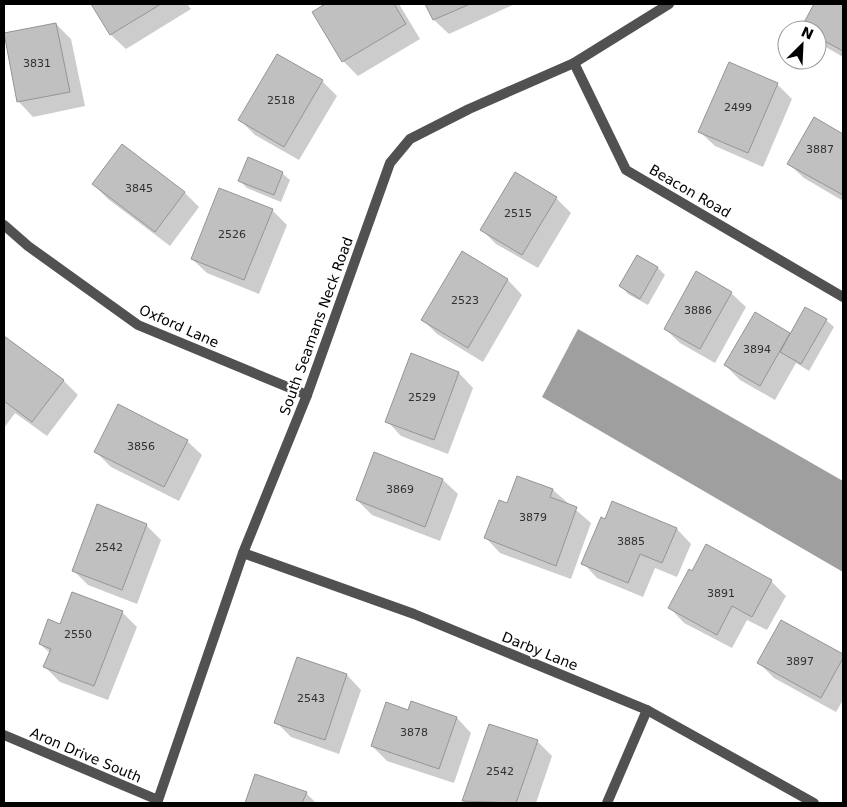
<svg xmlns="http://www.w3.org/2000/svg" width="847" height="807" viewBox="0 0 847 807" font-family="'DejaVu Sans',sans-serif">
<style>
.water{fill:#9f9f9f}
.shadow{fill:#0003}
.building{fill:#c0c0c0;stroke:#959595}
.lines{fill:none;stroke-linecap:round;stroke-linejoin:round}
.street{stroke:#515151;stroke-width:10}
.labels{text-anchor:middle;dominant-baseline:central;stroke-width:4.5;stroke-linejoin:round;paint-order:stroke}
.number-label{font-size:11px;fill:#303030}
.street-label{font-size:14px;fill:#000;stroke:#fff}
</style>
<rect width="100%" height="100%" fill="#fff"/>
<polygon class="water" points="578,329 843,481 843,572 542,397"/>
<g class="shadow">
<polygon points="92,4 187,4 191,9 126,49 111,35"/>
<polygon points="328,4 399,4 420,39 358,76 343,61 314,12"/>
<polygon points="427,4 515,4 449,34 434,20"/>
<polygon points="816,4 843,4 843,57 817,42 817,30 803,28"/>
<polygon points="56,24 71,39 85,106 33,117 19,102 5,34"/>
<polygon points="322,81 337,96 299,160 255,135 240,120"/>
<polygon points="777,84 792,99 763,167 715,146 700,132"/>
<polygon points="815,119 843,135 843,201 804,178 789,164"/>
<polygon points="122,146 185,193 199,207 170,246 108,199 93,184"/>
<polygon points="282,173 290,180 281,202 247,188 240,181"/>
<polygon points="556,198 571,213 538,268 496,244 482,230"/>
<polygon points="272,210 287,225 259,294 207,273 192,259"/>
<polygon points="462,253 508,280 522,295 483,362 437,334 423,320"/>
<polygon points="638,256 658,268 665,275 648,305 628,294 621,286"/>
<polygon points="731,293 746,307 715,363 680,343 665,329"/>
<polygon points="826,320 834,327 809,371 796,363 775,400 740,380 725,365 789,334"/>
<polygon points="4,337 63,380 78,395 47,436 15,413 4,428"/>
<polygon points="459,373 473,388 448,454 401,436 387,421"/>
<polygon points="187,441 202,455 179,501 111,467 96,452"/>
<polygon points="518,477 553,490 591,523 571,579 500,553 486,538 508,505"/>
<polygon points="443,480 458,494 440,541 372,515 357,500"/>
<polygon points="146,525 161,540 137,604 88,585 73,570"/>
<polygon points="677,529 691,544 677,577 655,568 643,597 597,578 583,563"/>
<polygon points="771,581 786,596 767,630 747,620 732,648 684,623 670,608"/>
<polygon points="122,612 137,627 108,700 60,682 45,667 50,653 40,644 61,625"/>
<polygon points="782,622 843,656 843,700 836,712 774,678 759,663"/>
<polygon points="347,675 361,690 339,754 291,737 276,722"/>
<polygon points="457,718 471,733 454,783 387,761 372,746"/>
<polygon points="490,725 537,741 552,756 536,803 465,803 463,801"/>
<polygon points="256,776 306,793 316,803 246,803"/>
</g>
<g class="building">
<polygon points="91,4 161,4 110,35"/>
<polygon points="325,4 394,4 406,24 342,62 312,12"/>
<polygon points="425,4 470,4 433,20"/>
<polygon points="814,4 843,4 843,51 817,37 817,30 801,28"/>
<polygon points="56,23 70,92 17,102 4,33"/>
<polygon points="277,54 323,80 284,147 238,120"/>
<polygon points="729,62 778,83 748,153 698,132"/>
<polygon points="814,117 843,134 843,195 787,164"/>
<polygon points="122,144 185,192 155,232 92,184"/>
<polygon points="248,157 283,172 274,195 238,181"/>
<polygon points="515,172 557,197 522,255 480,230"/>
<polygon points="219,188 273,209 244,280 191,259"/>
<polygon points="462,251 508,279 468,348 421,320"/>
<polygon points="637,255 658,267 640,299 619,286"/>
<polygon points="696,271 732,292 700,349 664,329"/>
<polygon points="805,307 827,319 801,364 780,352"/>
<polygon points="755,312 790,333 760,386 724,365"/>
<polygon points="4,336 64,380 32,422 4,401"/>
<polygon points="411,353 459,372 434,440 385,422"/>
<polygon points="118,404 188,440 164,487 94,452"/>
<polygon points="374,452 443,479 425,527 356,500"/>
<polygon points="517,476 553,489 550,497 577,507 556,566 484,538 499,500 507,503"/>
<polygon points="612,501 677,528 662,563 640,554 628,583 581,564 601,517 605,519"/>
<polygon points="97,504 147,524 122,590 72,571"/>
<polygon points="706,544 772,580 752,617 732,606 717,635 668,608 689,569 692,571"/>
<polygon points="72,592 123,611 94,686 43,667 51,649 39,644 48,619 60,624"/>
<polygon points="781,620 843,654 843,658 821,698 757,663"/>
<polygon points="297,657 347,674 325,740 274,723"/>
<polygon points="411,701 457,717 439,769 371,746 386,702 408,710"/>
<polygon points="489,724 538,740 516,803 462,801"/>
<polygon points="255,774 307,792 302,803 245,803"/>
</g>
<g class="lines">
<g class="street">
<polyline points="574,63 626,170 843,297"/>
<polyline points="4,225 28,246 138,325 307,395"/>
<polyline points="243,553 414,614 647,710 814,803"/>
<polyline points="4,735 158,800"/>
<polyline points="157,803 243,553 307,395 390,163 410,139 469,109 574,63 669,4"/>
<polyline points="607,803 647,710"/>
</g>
</g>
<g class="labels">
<g class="number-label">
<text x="37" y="63">3831</text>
<text x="281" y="100">2518</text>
<text x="738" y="107">2499</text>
<text x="820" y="149">3887</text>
<text x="139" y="188">3845</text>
<text x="518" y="213">2515</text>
<text x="232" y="234">2526</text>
<text x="465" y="300">2523</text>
<text x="698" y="310">3886</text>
<text x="757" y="349">3894</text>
<text x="422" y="397">2529</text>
<text x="141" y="446">3856</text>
<text x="400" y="489">3869</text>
<text x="533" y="517">3879</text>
<text x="631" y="541">3885</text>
<text x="109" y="547">2542</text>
<text x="721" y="593">3891</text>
<text x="78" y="634">2550</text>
<text x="800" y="661">3897</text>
<text x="311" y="698">2543</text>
<text x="414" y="732">3878</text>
<text x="500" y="771">2542</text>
</g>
<g class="street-label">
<text transform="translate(690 191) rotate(30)">Beacon Road</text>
<text transform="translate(179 326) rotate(24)">Oxford Lane</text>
<text transform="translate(316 326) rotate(-70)">South Seamans Neck Road</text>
<text transform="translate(540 651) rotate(22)">Darby Lane</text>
<text transform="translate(86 755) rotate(23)">Aron Drive South</text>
</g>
</g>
<rect width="847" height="807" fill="none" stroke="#000000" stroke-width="10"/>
<g transform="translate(802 45) rotate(24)"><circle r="24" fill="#ffffff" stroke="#999999"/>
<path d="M0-4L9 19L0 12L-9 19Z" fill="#000000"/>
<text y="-8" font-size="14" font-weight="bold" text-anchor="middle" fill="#000000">N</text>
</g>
</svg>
